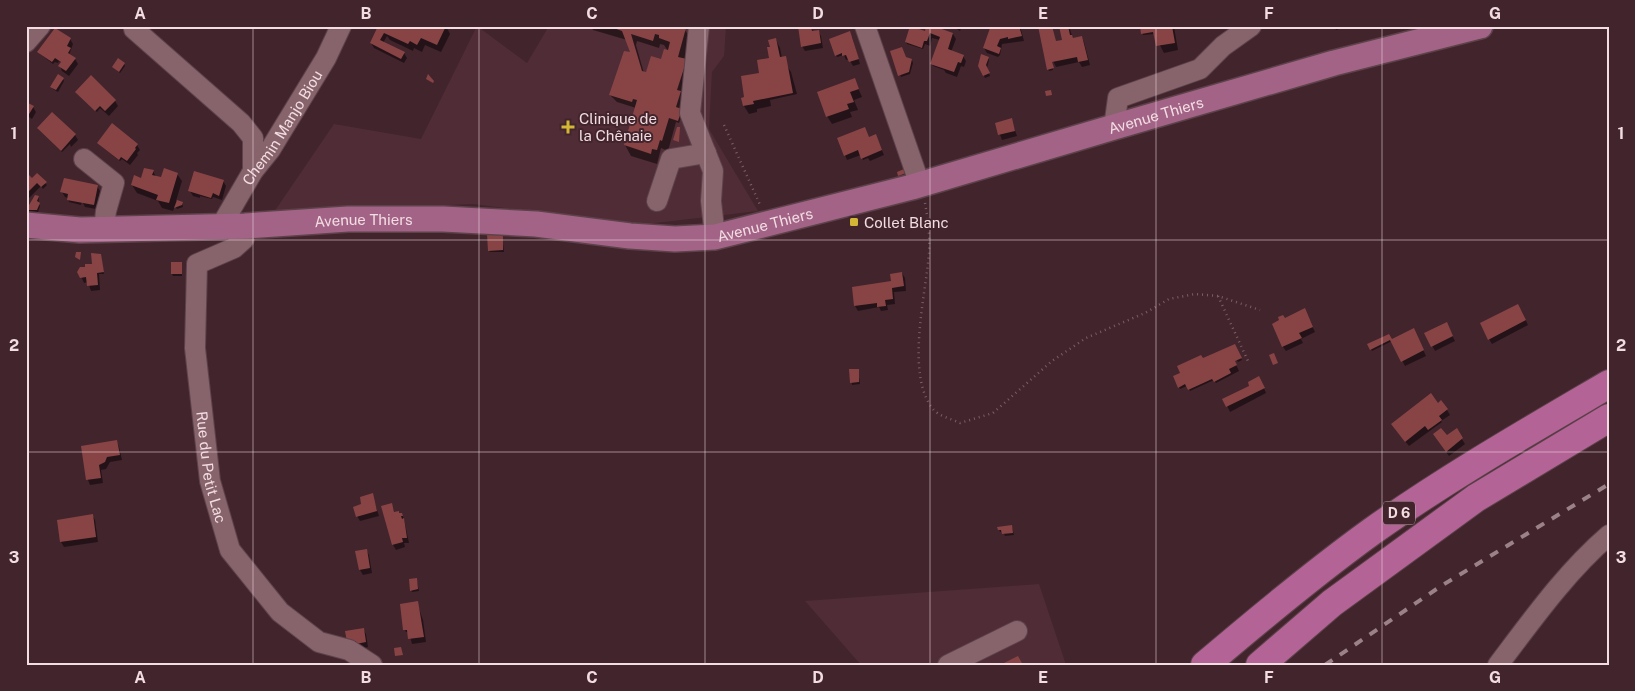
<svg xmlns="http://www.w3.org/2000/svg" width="1635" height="691" viewBox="0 0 1635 691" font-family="'Public Sans',sans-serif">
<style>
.built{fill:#502c36}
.shadow{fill:#0007;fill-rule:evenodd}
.building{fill:#884445;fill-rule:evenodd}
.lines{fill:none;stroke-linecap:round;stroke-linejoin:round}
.minor-casing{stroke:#5d424a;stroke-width:22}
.major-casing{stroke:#5d424a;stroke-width:28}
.highway-casing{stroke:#5d424a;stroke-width:30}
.path{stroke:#7a5f66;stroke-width:2.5;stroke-dasharray:1 4;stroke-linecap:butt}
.minor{stroke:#87636c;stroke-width:20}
.major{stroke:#a26386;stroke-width:25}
.highway{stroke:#b46397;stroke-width:28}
.rail{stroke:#9b8188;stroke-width:4;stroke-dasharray:9 9;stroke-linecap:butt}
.grid{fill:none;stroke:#f2dde2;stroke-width:1;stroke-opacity:0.55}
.poi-dot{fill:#d2b736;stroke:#42242d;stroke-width:2}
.labels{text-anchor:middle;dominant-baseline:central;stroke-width:4;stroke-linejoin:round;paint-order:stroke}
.shield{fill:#42242d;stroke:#bda6ac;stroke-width:1}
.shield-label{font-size:14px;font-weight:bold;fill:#f2dde2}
.street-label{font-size:15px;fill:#f2dde2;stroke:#42242d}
.poi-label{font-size:15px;fill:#f2dde2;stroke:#42242d;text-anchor:start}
.neatline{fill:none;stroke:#f2dde2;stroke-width:2}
.grid-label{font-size:16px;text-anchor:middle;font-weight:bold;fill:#f2dde2}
</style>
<rect width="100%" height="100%" fill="#42242d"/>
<g class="built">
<polygon points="477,26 527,63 549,26 726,26 724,56 712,72 709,129 758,211 638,225 473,204 274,212 334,124 421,139"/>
<polygon points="1039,584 1066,665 861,665 805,601"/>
</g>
<g class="shadow">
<polygon points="380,26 446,26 450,34 441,52 425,45 422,52 414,48 413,51 390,40 387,36 383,43 404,53 407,58 404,63 374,48 371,43"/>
<path d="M590 26H685L684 29 692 40 683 112 679 123 676 122 668 151 661 148 657 164 631 156 625 145 636 108 617 102 610 95 632 54 627 40 593 30ZM637 41 659 48 660 44 664 45 668 51 662 61 647 74 644 73 636 45Z"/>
<polygon points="811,26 813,32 818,31 821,36 823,48 805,51 802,46"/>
<polygon points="956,26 962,26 960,31 957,29"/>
<polygon points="1002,26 1020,26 1024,41 1002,44 1000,55 998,57 987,53 984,48"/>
<polygon points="1063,26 1069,26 1073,39 1082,37 1084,42 1090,65 1082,67 1079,62 1056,67 1052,59 1051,61 1053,70 1049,71 1048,69 1055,43 1066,40"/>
<polygon points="1141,26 1177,26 1174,27 1178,50 1164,53 1154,34 1143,35"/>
<polygon points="1334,26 1345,26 1345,27 1336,30"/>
<polygon points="927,27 953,34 956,39 951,52 963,56 966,61 964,67 961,66 957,77 946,73 944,70 933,66 932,64 940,40 932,38 930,46 925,44 923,49 907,44 906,42 926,33"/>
<polygon points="852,37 860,64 853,66 849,59 846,60 844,55 837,57 836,55"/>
<polygon points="70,39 73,44 69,55 75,59 78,64 69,76 62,71 60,66 62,63 59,61 58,63 55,62 53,64 38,52"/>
<polygon points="776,40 780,48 782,58 791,72 797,94 770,100 771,106 757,109 757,112 749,114 744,106 743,99 771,59 771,48"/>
<polygon points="892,51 912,60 913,63 910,74 901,77"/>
<polygon points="988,58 989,60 987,68 990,76 985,78 979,65"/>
<polygon points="124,64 125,66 120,73 113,67"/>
<polygon points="91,77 115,101 118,106 109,116 100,108 97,112 78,94"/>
<polygon points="63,79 64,81 58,92 53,89 52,87"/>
<polygon points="854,79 862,97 854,100 858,110 850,112 852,117 832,124 827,116"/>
<polygon points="26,104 33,107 36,112 32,119 29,117 26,122"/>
<polygon points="52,114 75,135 78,140 71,147 70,144 62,152 38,129"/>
<polygon points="1011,119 1017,136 1002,140 996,124"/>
<polygon points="869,138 878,141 884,155 870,161 868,158 863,160 861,155 847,160 845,155"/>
<polygon points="100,145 137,145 140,150 137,153 138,155 130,165 122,159 120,161"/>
<polygon points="153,171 156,177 162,179 177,174 182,181 176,201 182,203 183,207 177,209 175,206 173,211 162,208 158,201 137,193 132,185"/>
<polygon points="26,173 32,180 37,175 47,185 43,189 41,186 27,200"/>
<polygon points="223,181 226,186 222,200 213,197 212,199 200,196 200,198 193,196 190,191"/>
<polygon points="97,186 100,191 96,209 85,207 82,201 81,205 69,202 68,198 65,197 62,192"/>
<polygon points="38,197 39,200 38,203 40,206 38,212 28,211 27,210"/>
<polygon points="502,235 504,252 490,252 489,250"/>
<polygon points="101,258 104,274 99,274 100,290 91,291 88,282 84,283 79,272 94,265"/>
<polygon points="181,263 182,276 173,276 172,274"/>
<polygon points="902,273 905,278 906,291 894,292 895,304 887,305 888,310 881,311 879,307 858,311 855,306 853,288 892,282"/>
<polygon points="1521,310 1528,325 1492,344 1489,339"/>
<polygon points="1307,315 1315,332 1301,339 1303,343 1286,351 1283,347 1284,319"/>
<polygon points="1449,329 1455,341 1435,351 1426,334"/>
<polygon points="1389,335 1391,341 1416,335 1426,356 1405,366 1392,341 1372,351 1369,345"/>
<polygon points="1235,345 1242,360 1238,362 1234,355 1232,356 1239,371 1216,383 1214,380 1190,391 1187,386 1180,389 1174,377 1202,360"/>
<polygon points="858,370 860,384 852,385 850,371"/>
<polygon points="1262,383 1266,393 1230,412 1224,399"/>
<polygon points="1438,404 1447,410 1450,415 1441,421 1442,422 1409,446 1395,429"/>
<polygon points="1456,430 1465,444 1449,456 1437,439 1447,437"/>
<polygon points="117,442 119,447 122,460 110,462 106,469 101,470 103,483 90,485 88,480 83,447"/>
<polygon points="372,495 379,516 360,521 357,516 363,505"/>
<polygon points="391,505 395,513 402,514 404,519 409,543 404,543 405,547 396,550 393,545"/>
<polygon points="92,515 95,520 98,542 64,547 61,542"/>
<polygon points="1012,527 1014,535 1005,536 1003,531 1000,532 999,529"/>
<polygon points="366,550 369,555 372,573 363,575 360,570 357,552"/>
<polygon points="417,582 419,591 412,592 411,590"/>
<polygon points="417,603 423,620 426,642 412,644 409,632 406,632 405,630 402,605"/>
<polygon points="363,629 366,634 368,647 360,649 348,642"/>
</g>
<g class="building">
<polygon points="378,26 446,26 437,45 421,38 417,45 410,41 408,44 384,33 380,40 405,52 401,59 370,43"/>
<path d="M608 26H680L686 28 678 57 687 59 677 90 681 91 676 107 682 109 678 121 669 118 662 141 660 140 657 150 652 149 651 154 624 145 637 100 633 99 632 102 609 95 624 51 630 52 622 31ZM631 34 653 41 655 34 659 35V38L670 42 668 50 664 49 661 59 651 56 646 72 642 71Z"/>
<polygon points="798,26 811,26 812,31 819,30 821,43 801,47"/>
<polygon points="910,26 925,31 926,26 935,29 936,27 953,33 948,49 964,55 961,63 958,62 954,72 930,64 940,37 930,33 927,41 924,41 922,48 905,42"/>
<polygon points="998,26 1019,26 1022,36 1008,39 1008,37 1000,39 997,46 1001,48 999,54 983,48 990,28"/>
<polygon points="1038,26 1052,26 1056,41 1062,40 1059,26 1068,26 1070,35 1072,35 1073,38 1082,36 1088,60 1078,62 1077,57 1052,62 1054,68 1047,70"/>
<polygon points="1140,26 1172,26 1175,43 1156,46 1153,32 1141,34"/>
<polygon points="55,28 71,38 67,46 71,48 68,53 76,58 66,71 58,66 61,62 55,58 52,62 37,52"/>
<polygon points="850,31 859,59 849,62 846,55 842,56 842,53 835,56 829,39"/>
<polygon points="776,38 780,57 786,56 793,93 753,101 754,104 743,106 741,98 744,97 741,76 759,73 757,60 769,58 767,47 770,47 768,40"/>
<polygon points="902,47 906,57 912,59 909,72 898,76 890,51"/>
<polygon points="981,54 989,57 986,65 990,73 983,76 978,66"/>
<polygon points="118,58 125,63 119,72 112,67"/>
<polygon points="58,74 64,78 56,90 50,87"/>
<polygon points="428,74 434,81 433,83 426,79"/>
<polygon points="91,75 116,100 105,111 100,106 95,111 75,92"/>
<polygon points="855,78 859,89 850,92 854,102 847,104 849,109 826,117 817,92"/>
<polygon points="1051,90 1052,95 1046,96 1045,91"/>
<polygon points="26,102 34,106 26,119"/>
<polygon points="52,112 76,134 61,151 37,128"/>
<polygon points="1012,118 1015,131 998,135 995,123"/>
<polygon points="112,123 138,144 135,148 136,149 127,161 121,157 119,160 97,143"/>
<polygon points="677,127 680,127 679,142 673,140"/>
<polygon points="865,127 869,137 876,134 882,150 861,159 858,150 844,156 837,138"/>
<polygon points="144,168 154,170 152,175 161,177 164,168 178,173 169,203 156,200 158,195 131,185 134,175 141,178"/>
<polygon points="904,169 906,173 898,176 897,172"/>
<polygon points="194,171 224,180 219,196 213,193 211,198 188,191"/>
<polygon points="26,172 32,178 37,173 47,182 41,187 37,183 26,194"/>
<polygon points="64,178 98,185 94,205 67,200 68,194 60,192"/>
<polygon points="35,195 39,196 37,201 40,203 37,210 26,210"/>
<polygon points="177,200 183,202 182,205 174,208"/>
<polygon points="487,234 503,234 503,250 488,251"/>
<polygon points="76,252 81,252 80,260 75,257"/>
<polygon points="91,253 101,254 104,272 97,273 98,285 87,286 86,277 80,278 77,272 80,267 85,267 85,264 92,264"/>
<rect x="171" y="262" width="11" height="12"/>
<polygon points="902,272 904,286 892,288 893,299 885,300 886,306 877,307 877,303 854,306 852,287 891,281 890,274"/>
<polygon points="1518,304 1526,320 1488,340 1480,323"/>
<polygon points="1305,308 1313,327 1299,333 1302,338 1282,347 1272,324 1279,320 1278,317 1283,315 1285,318"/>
<polygon points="1447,322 1453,336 1431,347 1424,333"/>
<polygon points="1414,328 1424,350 1401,362 1390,340 1370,350 1367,344 1389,334 1392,339"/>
<polygon points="1235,344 1242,358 1235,361 1237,365 1229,369 1231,373 1214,382 1212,379 1188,390 1185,384 1178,388 1173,376 1180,373 1177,366 1201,355 1203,358"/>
<polygon points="1274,353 1278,363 1273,365 1269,355"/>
<polygon points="849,369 859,369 859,382 850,383"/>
<polygon points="1259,376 1265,388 1226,407 1222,399 1249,386 1248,382"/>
<polygon points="1431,393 1438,403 1441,400 1448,409 1439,416 1442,420 1428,430 1425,426 1405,442 1391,424"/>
<polygon points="1441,428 1447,435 1457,428 1463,438 1446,452 1433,434"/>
<polygon points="117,440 120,455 107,457 105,462 99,465 101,478 86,480 81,446"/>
<polygon points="373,493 377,511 356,517 353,507 361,504 360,497"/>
<polygon points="392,503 394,512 399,511 399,513 402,513 403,516 401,516 402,519 404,518 407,538 402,538 403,542 392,545 381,506"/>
<polygon points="93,514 96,537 60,542 57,520"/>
<polygon points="1012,525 1013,533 1002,534 1001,530 998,530 997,527"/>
<polygon points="367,549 370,568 359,570 355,551"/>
<polygon points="417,578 418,589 410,591 409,579"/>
<polygon points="418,601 424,637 408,639 407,630 403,630 400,604"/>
<polygon points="364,628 366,642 356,644 356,641 347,642 345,631"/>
<polygon points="401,647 403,655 395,656 394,648"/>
<polygon points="1018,656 1023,665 1000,665"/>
</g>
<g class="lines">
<g class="minor-casing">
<g id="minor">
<polyline points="699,26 690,113 713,171 711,201 715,237"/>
<polyline points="865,26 920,185"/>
<polyline points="134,29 241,123 253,138 253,171"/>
<polyline points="26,42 40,26"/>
<polyline points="1114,127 1118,98 1200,69 1223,46 1251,26"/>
<polyline points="84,159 114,183 106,211 104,229"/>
<polyline points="657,201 671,159 706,153"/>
<path id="s1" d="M221 226 253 171 270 150 326 58 341 26"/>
<path id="s2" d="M245 226 244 239 234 248 197 264 195 348 210 481 230 550 280 612 319 642 349 650 372 665"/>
<polyline points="948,665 1017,631"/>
<path d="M1498 665C1532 620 1566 572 1609 535"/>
</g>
</g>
<g class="major-casing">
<g id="major">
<path id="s3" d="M26 225 80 230 245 226 348 219H443L536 224 630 236 675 239 715 237 912 187 1114 127 1334 63 1480 26"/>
</g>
</g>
<g class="highway-casing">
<g id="highway">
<path d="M1205 665C1259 619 1313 574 1371 532 1447 478 1529 431 1609 384"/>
<polyline points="1260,665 1332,603 1476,498 1609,418"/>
</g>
</g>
<g class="path">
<polyline points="724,125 761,207"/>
<path d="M925 203C928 220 930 235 929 253 926 294 905 375 933 409 938 416 952 419 960 423L993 413 1052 361 1086 338 1145 313 1169 299 1195 294 1218 296 1260 310"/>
<polyline points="1218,296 1248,361"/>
</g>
<use href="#minor" class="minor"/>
<use href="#major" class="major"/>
<use href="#highway" class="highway"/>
<polyline class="rail" points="1325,665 1441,586 1609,484"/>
</g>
<path class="grid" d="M253 26V665M479 26V665M705 26V665M930 26V665M1156 26V665M1382 26V665M26 240H1609M26 452H1609"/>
<g class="poi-dot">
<path d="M565.5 119.5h5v5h5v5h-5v5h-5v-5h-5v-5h5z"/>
<rect x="849" y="217" width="10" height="10" rx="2.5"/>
</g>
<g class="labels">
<rect class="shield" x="1383" y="501.5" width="32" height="23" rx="4"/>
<g class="shield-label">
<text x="1399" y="513">D 6</text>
</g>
<g class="street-label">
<text stroke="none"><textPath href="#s3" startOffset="1148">Avenue Thiers</textPath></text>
<text stroke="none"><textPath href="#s1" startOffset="116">Chemin Manjo Biou</textPath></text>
<text stroke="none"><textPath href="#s3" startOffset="338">Avenue Thiers</textPath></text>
<text stroke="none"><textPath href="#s3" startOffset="742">Avenue Thiers</textPath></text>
<text stroke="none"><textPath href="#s2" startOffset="271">Rue du Petit Lac</textPath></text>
</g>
<g class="poi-label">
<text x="579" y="118">Clinique de<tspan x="579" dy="17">la Chênaie</tspan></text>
<text x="864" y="222">Collet Blanc</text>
</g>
</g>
<rect width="1635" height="691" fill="none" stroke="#42242d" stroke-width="55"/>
<rect x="28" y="28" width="1580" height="636" class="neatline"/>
<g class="grid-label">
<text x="140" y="19">A</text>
<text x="366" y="19">B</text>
<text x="592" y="19">C</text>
<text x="818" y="19">D</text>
<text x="1043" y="19">E</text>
<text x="1269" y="19">F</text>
<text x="1495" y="19">G</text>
<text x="14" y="139">1</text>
<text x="1621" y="139">1</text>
<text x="14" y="351">2</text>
<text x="1621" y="351">2</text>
<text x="14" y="563">3</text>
<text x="1621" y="563">3</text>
<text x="140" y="683">A</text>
<text x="366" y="683">B</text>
<text x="592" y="683">C</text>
<text x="818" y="683">D</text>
<text x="1043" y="683">E</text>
<text x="1269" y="683">F</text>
<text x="1495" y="683">G</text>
</g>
</svg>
